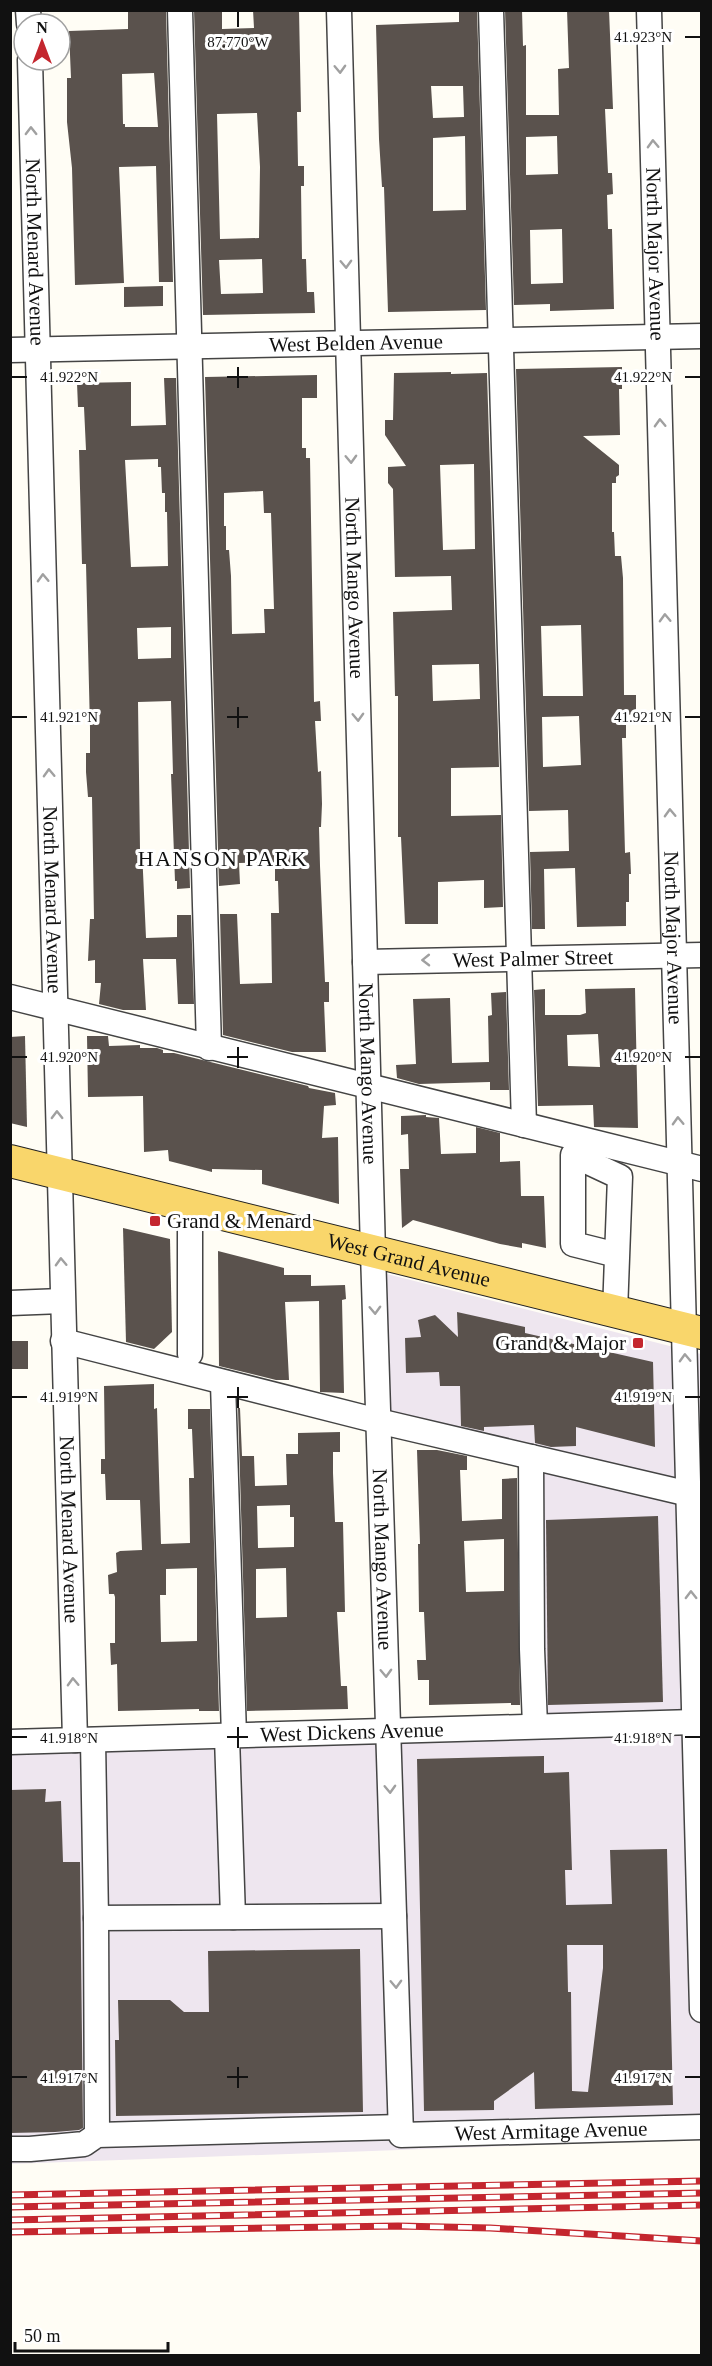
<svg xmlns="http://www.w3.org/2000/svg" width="712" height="2366" viewBox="0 0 712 2366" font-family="Georgia,serif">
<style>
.industrial{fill:#eee6ef}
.building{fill:#5a524d;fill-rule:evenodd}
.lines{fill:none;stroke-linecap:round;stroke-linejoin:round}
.minor-casing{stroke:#444;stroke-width:27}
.major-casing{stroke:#222;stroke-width:34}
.minor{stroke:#fff;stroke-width:24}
.major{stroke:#f9d66b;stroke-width:32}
.rail-casing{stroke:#c4262e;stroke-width:7}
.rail{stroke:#fff;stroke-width:4.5;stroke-dasharray:14;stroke-linecap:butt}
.oneway{stroke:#a0a0a0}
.ticks{fill:none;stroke:#111;stroke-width:2}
.poi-dot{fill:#c4262e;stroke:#fff;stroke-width:2}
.labels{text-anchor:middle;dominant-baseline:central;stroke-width:6;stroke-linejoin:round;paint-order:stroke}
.street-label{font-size:21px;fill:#111;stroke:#fff}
.poi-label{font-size:21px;fill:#111;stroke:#fff;text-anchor:start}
.neighbourhood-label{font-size:22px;letter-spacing:1.5px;fill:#111;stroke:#fff}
.ticks-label{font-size:15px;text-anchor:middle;fill:#111;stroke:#fff;stroke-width:6;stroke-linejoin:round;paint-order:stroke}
</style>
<rect width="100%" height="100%" fill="#fffdf5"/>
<polygon class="industrial" points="387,1274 701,1354 701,2139 11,2164 11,1747 536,1732 521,1464 390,1430"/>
<g class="building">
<path d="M128 10H166L173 282H159L156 166 119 167 124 283 75 285 72 168 67 122V78H71L69 31 128 29ZM154 73 158 127H125V124H123L122 74Z"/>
<path d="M194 10H222V29L254 28 253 10H299L301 112H297L298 166H304V186H301L302 259H306L307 292H314L315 313 203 315ZM257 113 260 167 259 238 220 239 217 114ZM262 259 263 293 221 294 219 260Z"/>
<path d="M459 10H477L486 310 388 312 384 187H382L379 139 376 25 459 22ZM431 86H463L464 117 433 118ZM465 136 466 210 433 211V138Z"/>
<path d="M505 10H522L523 46 526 45V115H559L558 69 569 68 567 10H609L613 109H605L608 173H612L613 194 607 195 608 229H612L614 309 550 311V304L514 305ZM557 136 558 174 526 175V137ZM562 229 563 283 531 284 530 230Z"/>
<polygon points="163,286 163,306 124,307 124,287"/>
<path d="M622 367V389H619L620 435 583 436 619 465V475L616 477V483H612V532H614L615 556H621L623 578 624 695H636V714L626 715V738H622L625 853 630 852 631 874H629V902H626V926L577 927 575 868 544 869 545 929H532L530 852 569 851 568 810 529 811 516 369ZM581 625 583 696H543L541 626ZM579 716 581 765 543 767 542 717Z"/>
<path d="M451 372V374L487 373 499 767 451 768V816L501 815 503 907 484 908V880L438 882V924H405L401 837H398V696H395L393 612 452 610 451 576 395 577 393 489 388 483V467L406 466 385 435V420H393L394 373ZM474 464 475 549 443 550 440 465ZM479 664 480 699 433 701 432 665Z"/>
<path d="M317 375V398H302V448H306V458H310L314 702 320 701 321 721H315L318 772 321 771 322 804 321 827H319L320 866 325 982H329V1002H324L326 1052H292L223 1035 220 914H237L240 984 272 983 271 913H279L278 881H275V863L272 862 239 863 240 884 219 886 205 377ZM263 491 264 513H271L274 609H264L265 633 232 634 231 576 229 550H226V526H224V493Z"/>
<path d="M164 378H176L190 888 177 889V881H175L171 774H173L171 701 138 702 140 850H142L146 938 177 937V915H191L194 1004H178L176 959H143L146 1010H123L99 1004 101 983H95V960L88 961 90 919H94L92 797H88L86 772V753H90V728L86 564H82L79 450H86L84 407H78L77 383 131 382V426L166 425ZM158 459V467H161L162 493H165V512H167L168 566 131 567 125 460ZM171 627V658L138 659 137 628Z"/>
<path d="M635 988 638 1128 594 1127 593 1105 538 1106 534 990 545 989V1015H580L586 1013 585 989ZM598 1034 600 1067 568 1066 567 1035Z"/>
<polygon points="506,992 509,1090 490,1090 490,1082 419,1084 397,1078 396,1065 416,1064 413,999 450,998 452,1063 489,1062 488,1016 492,1015 491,993"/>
<polygon points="25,1036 27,1127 10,1123 10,1037"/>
<polygon points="87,1036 108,1036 109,1046 140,1045 140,1048 157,1048 163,1050 163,1053 174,1053 308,1086 309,1088 335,1093 336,1105 324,1106 322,1138 338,1137 339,1204 262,1184 262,1170 212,1169 212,1172 169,1161 168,1150 144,1152 143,1096 88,1097"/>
<polygon points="426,1115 426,1117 439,1118 441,1154 476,1153 476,1127 500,1133 500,1162 520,1161 521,1196 544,1196 546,1248 522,1243 522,1248 500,1244 413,1220 402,1228 400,1169 409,1169 408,1134 401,1135 401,1116"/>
<polygon points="123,1228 170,1239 172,1332 154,1349 126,1342"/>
<polygon points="218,1251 284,1268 284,1275 311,1275 311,1286 345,1285 346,1299 342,1300 344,1393 320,1392 319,1301 285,1302 289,1380 276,1380 219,1366"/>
<polygon points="457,1312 525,1327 525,1333 653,1362 655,1447 576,1427 576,1446 551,1447 535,1443 534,1425 484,1427 484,1431 461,1426 460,1386 440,1386 439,1372 406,1373 405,1338 421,1337 418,1320 435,1315 458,1337"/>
<rect x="10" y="1341" width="18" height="28"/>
<path d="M154 1384V1409L157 1408 161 1544 190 1543 189 1478H194L192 1429H188V1409H210L219 1711H199V1709L118 1711 117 1664 111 1665 110 1643H115V1597L114 1594H109L108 1575 117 1572 116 1553 120 1551 142 1550 140 1500H106L105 1474H101V1459H105L104 1386ZM197 1568V1641L161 1642 160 1595H166V1569Z"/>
<path d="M238 1408H240L242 1456H254L255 1486 287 1485 286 1454H298V1433L340 1432V1452H333V1473L335 1522H343L345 1612H337L341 1686H347L348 1709 247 1711ZM290 1505V1517H294V1547L258 1548 257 1506ZM286 1568 287 1617 256 1618V1569Z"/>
<path d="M417 1450H437L467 1456V1470H460L462 1521 502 1519V1479L517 1478 520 1705H511V1703L429 1705V1680H418L417 1660H426L424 1612H419L418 1544H420ZM504 1539V1591L466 1592 464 1541Z"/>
<polygon points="658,1516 663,1702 548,1705 546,1520"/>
<path d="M544 1756V1773L569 1772 572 1870H565L566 1905 612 1904 610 1850 667 1849 673 2105 535 2109 534 2072 494 2101V2110L424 2111 417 1759ZM567 1945H603V1968L588 2092 572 2091 571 1992H568Z"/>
<polygon points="46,1789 45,1802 61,1801 63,1862 80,1862 83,2128 79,2130 55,2132 10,2133 10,1790"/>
<polygon points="360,1949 363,2112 116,2116 115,2040 119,2040 118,2000 170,2000 184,2012 209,2012 208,1951"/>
</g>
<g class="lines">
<g class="minor-casing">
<g id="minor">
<polyline points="28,10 29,24"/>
<polyline points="180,10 209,1048"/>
<path id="s1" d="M339 10 373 1252 401 2135 702 2127"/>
<polyline points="491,10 524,1125"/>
<path id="s2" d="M649 10 702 2010"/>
<path id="s3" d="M30 60 75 1740"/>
<path id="s4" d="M10 350 702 336"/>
<path id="s5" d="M365 962 702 955"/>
<polyline points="10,997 702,1169"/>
<polyline points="190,1206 190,1354"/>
<polyline points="10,1303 62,1301"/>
<polyline points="615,1312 620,1177 573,1155 573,1244 617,1255"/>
<polyline points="63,1341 378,1421 702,1497"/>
<polyline points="223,1383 234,1736"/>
<polyline points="531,1457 532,1649 535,1726"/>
<polyline points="227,1737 233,1917"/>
<polyline points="93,1740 96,1918 394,1916"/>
<path id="s6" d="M10 1742 694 1722"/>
<polyline points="96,1918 97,2135"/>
<polyline points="10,2149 30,2149 84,2144 97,2135 401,2127"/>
</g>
</g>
<g class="major-casing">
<g id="major">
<path id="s7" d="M10 1161 702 1333"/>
</g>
</g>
<use href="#minor" class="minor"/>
<use href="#major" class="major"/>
<g class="rail-casing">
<g id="rail">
<polyline points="10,2195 702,2181"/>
<polyline points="10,2207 702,2193"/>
<polyline points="10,2220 702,2205"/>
<polyline points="10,2232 398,2226 490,2228 702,2241"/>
</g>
</g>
<use href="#rail" class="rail"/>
</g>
<defs><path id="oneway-chevron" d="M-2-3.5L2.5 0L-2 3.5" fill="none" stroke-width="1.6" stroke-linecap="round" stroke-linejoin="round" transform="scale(1.5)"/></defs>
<g class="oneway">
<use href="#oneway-chevron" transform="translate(340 69) rotate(88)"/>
<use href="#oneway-chevron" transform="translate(31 131) rotate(-91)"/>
<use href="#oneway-chevron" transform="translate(653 144) rotate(-92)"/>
<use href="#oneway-chevron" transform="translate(346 264) rotate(88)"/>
<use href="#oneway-chevron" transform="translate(660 423) rotate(-92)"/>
<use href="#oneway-chevron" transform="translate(351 459) rotate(88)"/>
<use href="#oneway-chevron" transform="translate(43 578) rotate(-92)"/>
<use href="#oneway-chevron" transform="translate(665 618) rotate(-92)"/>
<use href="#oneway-chevron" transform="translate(358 717) rotate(88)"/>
<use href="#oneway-chevron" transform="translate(49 773) rotate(-92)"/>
<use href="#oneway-chevron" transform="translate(670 813) rotate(-92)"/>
<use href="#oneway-chevron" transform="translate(426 960) rotate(179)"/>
<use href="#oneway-chevron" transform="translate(57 1115) rotate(-91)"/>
<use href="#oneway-chevron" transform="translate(678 1121) rotate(-92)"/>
<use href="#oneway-chevron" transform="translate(61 1262) rotate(-92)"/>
<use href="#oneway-chevron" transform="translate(375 1310) rotate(88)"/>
<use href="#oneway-chevron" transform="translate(685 1358) rotate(-92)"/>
<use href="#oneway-chevron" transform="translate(691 1595) rotate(-91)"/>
<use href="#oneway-chevron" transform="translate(386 1673) rotate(88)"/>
<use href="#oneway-chevron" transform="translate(73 1682) rotate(-92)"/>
<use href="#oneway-chevron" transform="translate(390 1789) rotate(88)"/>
<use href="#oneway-chevron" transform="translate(396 1984) rotate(88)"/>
</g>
<path class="ticks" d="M238 12V27M685 37H700M238 367V388M12 377H27M227 377H248M685 377H700M238 707V728M12 717H27M227 717H248M685 717H700M238 1047V1068M12 1057H27M227 1057H248M685 1057H700M238 1387V1408M12 1397H27M227 1397H248M685 1397H700M238 1727V1748M12 1737H27M227 1737H248M685 1737H700M238 2067V2088M12 2077H27M227 2077H248M685 2077H700"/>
<g class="poi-dot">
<rect x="149" y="1215" width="12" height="12" rx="3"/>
<rect x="632" y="1337" width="12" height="12" rx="3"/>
</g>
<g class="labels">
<g class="street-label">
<text stroke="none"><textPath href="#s3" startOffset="192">North Menard Avenue</textPath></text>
<text stroke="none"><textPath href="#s2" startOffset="244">North Major Avenue</textPath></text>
<text stroke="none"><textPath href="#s4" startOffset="346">West Belden Avenue</textPath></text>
<text stroke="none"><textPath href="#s1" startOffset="578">North Mango Avenue</textPath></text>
<text stroke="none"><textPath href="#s3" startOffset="840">North Menard Avenue</textPath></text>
<text stroke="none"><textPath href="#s2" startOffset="928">North Major Avenue</textPath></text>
<text stroke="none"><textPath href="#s5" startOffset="168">West Palmer Street</textPath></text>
<text stroke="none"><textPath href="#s1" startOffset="1064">North Mango Avenue</textPath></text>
<text stroke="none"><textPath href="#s7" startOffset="411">West Grand Avenue</textPath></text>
<text stroke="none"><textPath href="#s3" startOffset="1470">North Menard Avenue</textPath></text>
<text stroke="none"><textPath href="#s1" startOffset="1550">North Mango Avenue</textPath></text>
<text stroke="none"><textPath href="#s6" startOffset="342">West Dickens Avenue</textPath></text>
<text stroke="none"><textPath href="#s1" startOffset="2276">West Armitage Avenue</textPath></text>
</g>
<g class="poi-label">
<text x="167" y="1221">Grand &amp; Menard</text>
<text x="626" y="1343" text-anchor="end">Grand &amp; Major</text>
</g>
<g class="neighbourhood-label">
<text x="223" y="858">HANSON PARK</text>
</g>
</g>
<g class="ticks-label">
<text x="643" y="42">41.923°N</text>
<text x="238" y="47">87.770°W</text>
<text x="69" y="382">41.922°N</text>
<text x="643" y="382">41.922°N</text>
<text x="69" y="722">41.921°N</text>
<text x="643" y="722">41.921°N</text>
<text x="69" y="1062">41.920°N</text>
<text x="643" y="1062">41.920°N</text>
<text x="69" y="1402">41.919°N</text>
<text x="643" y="1402">41.919°N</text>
<text x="69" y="1743">41.918°N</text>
<text x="643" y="1743">41.918°N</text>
<text x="69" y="2083">41.917°N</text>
<text x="643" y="2083">41.917°N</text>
</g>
<rect width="712" height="2366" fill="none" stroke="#111111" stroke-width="24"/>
<g transform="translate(42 42)"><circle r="28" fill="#ffffff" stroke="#a0a0a0" stroke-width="1.5"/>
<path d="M0-4.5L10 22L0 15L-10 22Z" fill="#c4262e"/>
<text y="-9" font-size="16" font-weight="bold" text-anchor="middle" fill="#111111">N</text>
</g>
<path d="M15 2342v9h153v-9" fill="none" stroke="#111111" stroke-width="3"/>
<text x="24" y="2342" font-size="18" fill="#111111" stroke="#ffffff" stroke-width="4.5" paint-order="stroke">50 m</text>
</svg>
